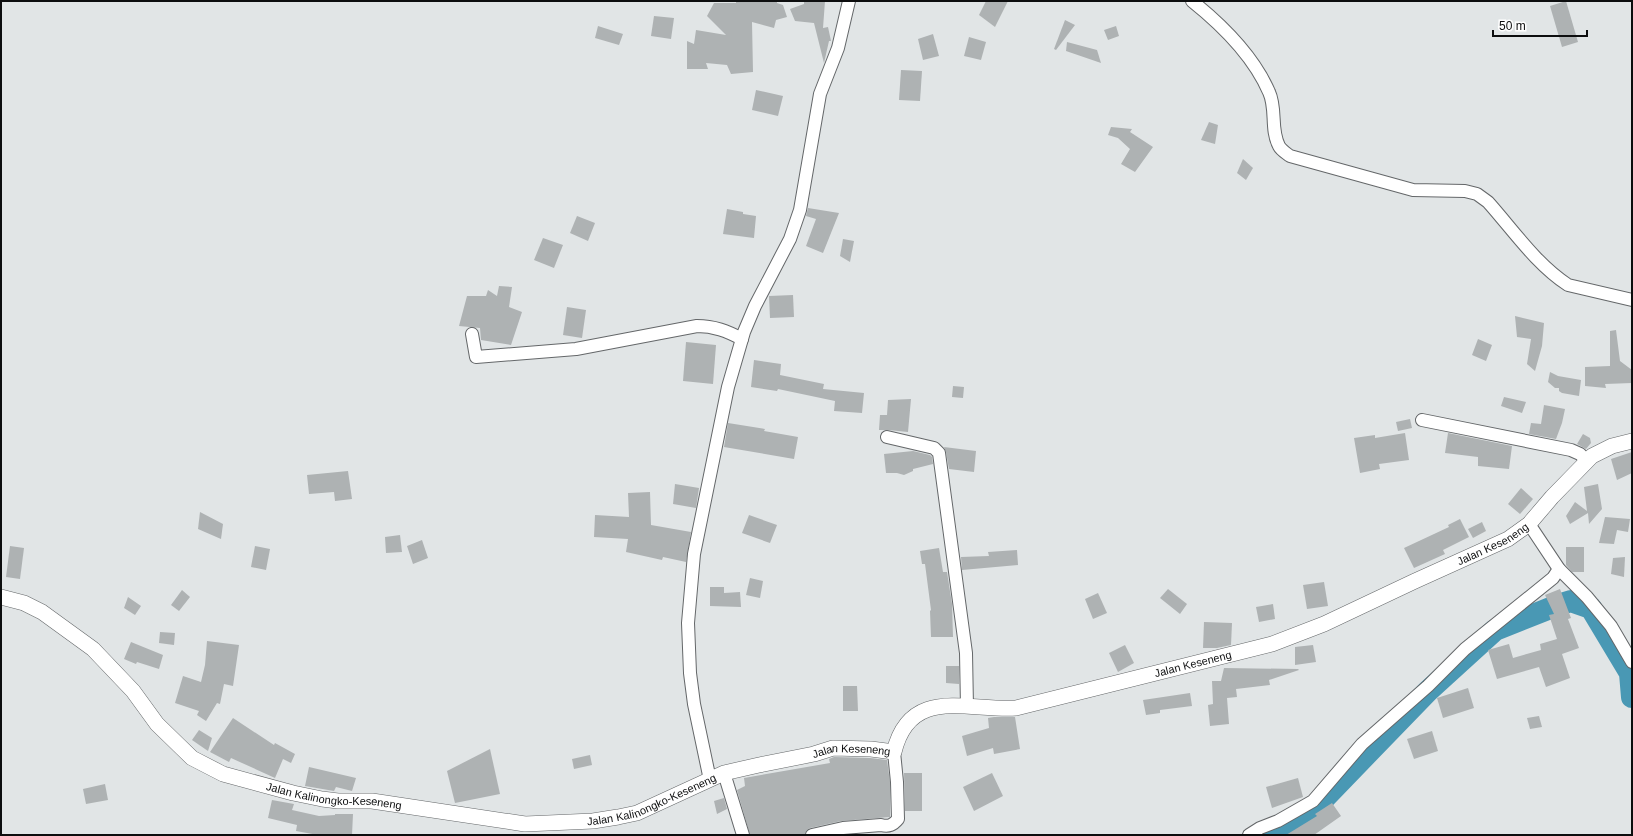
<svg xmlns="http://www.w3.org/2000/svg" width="1633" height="836" viewBox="0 0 1633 836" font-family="Arial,sans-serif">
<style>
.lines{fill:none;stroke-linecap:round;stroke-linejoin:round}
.river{stroke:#4998b4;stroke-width:22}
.building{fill:#aeb2b3}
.minor-casing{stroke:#646769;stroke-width:14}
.tertiary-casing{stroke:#646769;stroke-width:16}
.minor{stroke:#fff;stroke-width:12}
.tertiary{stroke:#fff;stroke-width:15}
.labels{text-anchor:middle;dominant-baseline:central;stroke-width:4;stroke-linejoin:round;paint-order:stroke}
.street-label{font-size:11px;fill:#0c0d0e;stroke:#fff}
</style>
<rect width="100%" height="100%" fill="#e1e5e6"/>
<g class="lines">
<polyline class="river" points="1264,835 1312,811 1428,691 1495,630 1558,605 1571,601 1591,608 1630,673 1632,697"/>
</g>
<g class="building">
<polygon points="736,1 777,1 777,3 783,5 787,17 776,20 774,28 752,22 753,72 731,74 727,65 706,63 708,69 687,69 687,41 694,44 696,30 726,35 707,16 714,3 736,3"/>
<polygon points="804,1 825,1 823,28 828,27 831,41 829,41 824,63 814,23 795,21 790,9 804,4"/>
<polygon points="986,1 1008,1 995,27 979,15"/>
<polygon points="1566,1 1578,42 1562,47 1550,6"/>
<polygon points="654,16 674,18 671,39 651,36"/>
<polygon points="1065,20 1075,25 1056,50 1054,49"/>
<polygon points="598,26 623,34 619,45 595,38"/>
<polygon points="1116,26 1119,36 1108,40 1104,30"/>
<polygon points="933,34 939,56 923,60 918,39"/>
<polygon points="969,37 986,42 981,60 964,56"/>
<polygon points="1067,42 1097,50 1101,63 1066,51"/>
<polygon points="901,70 922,71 920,101 899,100"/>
<polygon points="756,90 783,96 778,116 752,110"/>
<polygon points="1209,122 1218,125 1215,144 1201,140"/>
<polygon points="1111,127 1132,129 1130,132 1153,147 1135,172 1121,164 1130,149 1118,138 1108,135"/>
<polygon points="1243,159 1253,168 1246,180 1237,173"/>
<polygon points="808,208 839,213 823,253 806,246 816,219 806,216"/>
<polygon points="727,209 743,212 743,214 756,216 754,238 723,234"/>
<polygon points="577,216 595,223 588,241 570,233"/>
<polygon points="543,238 563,245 554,268 534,260"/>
<polygon points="843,239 854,241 850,262 840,256"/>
<polygon points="499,286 512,287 509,307 522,312 511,345 481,340 480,328 459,326 467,296 486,296 488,290 497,296"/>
<polygon points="793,295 794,317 770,318 769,296"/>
<polygon points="567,307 586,310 582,338 563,335"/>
<polygon points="1515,316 1544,323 1542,346 1535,371 1527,364 1531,339 1517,337"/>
<polygon points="1616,330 1620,361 1632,370 1632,383 1605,384 1606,388 1585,386 1585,367 1610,366 1610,331"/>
<polygon points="1478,339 1492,345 1486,361 1472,355"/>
<polygon points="686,342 716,345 713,384 683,381"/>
<polygon points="754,360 781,364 780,375 824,384 823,389 864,393 862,413 834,411 835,401 778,389 777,391 751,387"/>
<polygon points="1550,372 1558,376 1581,380 1579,396 1562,393 1559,391 1559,388 1555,388 1548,382"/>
<polygon points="953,386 964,387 963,398 952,397"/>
<polygon points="1504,397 1526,402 1522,413 1501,406"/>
<polygon points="911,399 908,432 888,430 879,430 880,415 887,415 888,400"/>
<polygon points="1544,405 1565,409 1562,423 1556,439 1529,434 1531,423 1541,424"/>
<polygon points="1410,419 1412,428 1398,431 1396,422"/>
<polygon points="728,423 765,429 764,431 798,437 794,459 724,447"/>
<polygon points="1405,433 1409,460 1379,464 1380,469 1360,473 1354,438 1375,435 1375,438"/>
<polygon points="1448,433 1512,446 1509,469 1478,466 1478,457 1445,453"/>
<polygon points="1583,434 1590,438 1591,443 1586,449 1577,444"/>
<polygon points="944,447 976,451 974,472 949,469 946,452"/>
<polygon points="913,451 930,455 932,457 933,464 913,469 913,471 904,475 897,473 886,473 884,454"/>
<polygon points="1632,452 1632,473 1617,480 1611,459"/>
<polygon points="348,471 352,499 335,501 334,492 309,494 307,475"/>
<polygon points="675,484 699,488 696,508 673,504"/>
<polygon points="1598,484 1602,509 1589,524 1588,513 1570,524 1566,516 1575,502 1587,511 1584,487"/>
<polygon points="1521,488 1533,499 1520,514 1508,504"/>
<polygon points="650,492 651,525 691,532 686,562 663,557 662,560 626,552 628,539 594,537 595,515 629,517 628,493"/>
<polygon points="200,512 223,524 221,539 198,529"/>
<polygon points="749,515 777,525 770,543 742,533"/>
<polygon points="1605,517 1630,519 1628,532 1617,530 1614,544 1599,543"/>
<polygon points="1460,519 1469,537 1443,550 1445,554 1414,568 1404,548 1449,527 1448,525"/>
<polygon points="1482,522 1486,531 1473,538 1468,529"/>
<polygon points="400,535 402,552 386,553 385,537"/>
<polygon points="422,540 428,558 413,564 407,546"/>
<polygon points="10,546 24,548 20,579 6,577"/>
<polygon points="255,546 270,549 266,570 251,567"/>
<polygon points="1566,547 1584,547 1584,572 1572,572 1566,565"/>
<polygon points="939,548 943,572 947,572 952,604 953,637 931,637 930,611 931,610 925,564 922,564 920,551"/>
<polygon points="1017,550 1018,565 962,570 961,557 989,556 988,552"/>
<polygon points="1625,557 1624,577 1611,574 1613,558"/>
<polygon points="750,578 763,581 760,598 746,595"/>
<polygon points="1324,582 1328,606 1307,609 1303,585"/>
<polygon points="710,587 724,587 724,593 740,592 741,607 710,606"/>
<polygon points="1168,589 1187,604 1180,614 1160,598"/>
<polygon points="1560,589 1571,618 1568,619 1579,648 1562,654 1570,678 1546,687 1539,667 1497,679 1488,650 1509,644 1513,658 1541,650 1540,644 1557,639 1549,615 1554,614 1545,595"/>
<polygon points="182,590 190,597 179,611 171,605"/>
<polygon points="1098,593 1107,613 1093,619 1085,599"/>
<polygon points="128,597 141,606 135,615 124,608"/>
<polygon points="1273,604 1275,619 1259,622 1256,607"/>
<polygon points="1204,622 1232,623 1231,645 1217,648 1203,648"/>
<polygon points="160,632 175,633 174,645 159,643"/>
<polygon points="207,641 239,645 233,686 224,684 220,704 217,703 206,721 197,715 199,711 175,703 183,676 201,682 205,665"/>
<polygon points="131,642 163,655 159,669 137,662 136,664 124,659"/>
<polygon points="1125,645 1134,663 1118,672 1109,653"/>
<polygon points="1313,645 1316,662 1295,665 1295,647"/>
<polygon points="946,666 959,666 959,684 946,683"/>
<polygon points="1224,668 1298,669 1299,670 1269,680 1270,685 1236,689 1237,697 1227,698 1229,724 1210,726 1208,705 1213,704 1212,681 1221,681"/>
<polygon points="843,686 857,686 858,711 843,711"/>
<polygon points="1468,688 1474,708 1443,718 1437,698"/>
<polygon points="1190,693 1192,706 1160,710 1160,713 1146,715 1143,700"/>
<polygon points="1539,716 1542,727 1530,729 1527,718"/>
<polygon points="994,717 1015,717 1020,749 994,754 993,748 967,756 962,736 989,728 988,718"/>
<polygon points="233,718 274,745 275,743 295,754 291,763 283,759 275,778 231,758 229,762 210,752"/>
<polygon points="199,730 212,738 208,751 192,740"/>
<polygon points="1432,731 1438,751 1414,759 1407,739"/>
<polygon points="490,749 500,794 455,803 447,771"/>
<polygon points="590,755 592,765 574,769 572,759"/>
<polygon points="834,757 870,758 887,760 890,782 890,817 841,821 810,828 807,830 805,834 802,835 750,835 737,790 745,786 744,778 830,763 829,759"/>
<polygon points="309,767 356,778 352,791 336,787 334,791 305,786"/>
<polygon points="904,773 922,773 922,811 905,811"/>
<polygon points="992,773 1003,796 974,811 963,787"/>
<polygon points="1298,778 1303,797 1272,808 1266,787"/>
<polygon points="105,784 108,800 86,804 83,789"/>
<polygon points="724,798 727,809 717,814 714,801"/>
<polygon points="272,800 294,804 292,810 319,816 335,815 335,814 353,814 352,835 318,835 296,831 297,825 268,818"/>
<polygon points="1332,803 1341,816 1314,835 1286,835 1317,816 1315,814"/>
</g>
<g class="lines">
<g class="minor-casing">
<g id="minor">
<path d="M1192 1C1222 25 1253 55 1269 92 1277 109 1270 129 1279 146 1281 150 1286 153 1290 156L1413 190 1465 191 1477 194 1488 202C1513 230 1536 264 1568 285L1632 300"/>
<path d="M472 334 476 357 576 349 697 326C714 326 727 331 742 339"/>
<polyline points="1422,420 1571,450 1580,454 1586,460"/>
<polyline points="887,437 934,448 939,453 966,653 967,707"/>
<polyline points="1529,524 1559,569 1587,597 1611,626 1632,662"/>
<polyline points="724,773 743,835"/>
<polyline points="710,780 694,704 690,673 688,623 694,554 728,387 744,332 755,306 790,239 800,210 820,94 838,48 849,1"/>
<path d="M812 835 843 828 881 825C889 827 893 825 898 819L897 782 894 752"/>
<polyline points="1249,835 1260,828 1278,821 1313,801 1362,744 1428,686 1465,649 1553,578 1559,569"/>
</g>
</g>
<g class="tertiary-casing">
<g id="tertiary">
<path id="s1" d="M1 597 24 603 42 612 93 649 133 691 157 724 192 758 223 774 293 793 322 799 338 801H372L525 824 593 821 618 817 637 813 724 773 759 765 814 754 833 748 871 749 894 752C910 686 966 711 1016 708L1272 644 1324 624 1415 581 1508 539 1529 524 1552 497 1592 456 1612 446 1632 441"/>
</g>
</g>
<use href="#minor" class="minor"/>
<use href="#tertiary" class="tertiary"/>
</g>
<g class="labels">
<g class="street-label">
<text stroke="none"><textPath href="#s1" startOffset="1630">Jalan Keseneng</textPath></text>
<text stroke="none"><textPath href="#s1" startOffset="1306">Jalan Keseneng</textPath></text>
<text stroke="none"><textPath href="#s1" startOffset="935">Jalan Keseneng</textPath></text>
<text stroke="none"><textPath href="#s1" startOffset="403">Jalan Kalinongko-Keseneng</textPath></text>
<text stroke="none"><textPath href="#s1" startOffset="727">Jalan Kalinongko-Keseneng</textPath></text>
</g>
</g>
<rect width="1633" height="836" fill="none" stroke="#0c0d0e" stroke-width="4"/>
<path d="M1493 30v6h94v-6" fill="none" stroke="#0c0d0e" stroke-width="2"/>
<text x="1499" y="30" font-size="12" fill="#0c0d0e" stroke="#ffffff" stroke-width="3" paint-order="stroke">50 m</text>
</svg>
